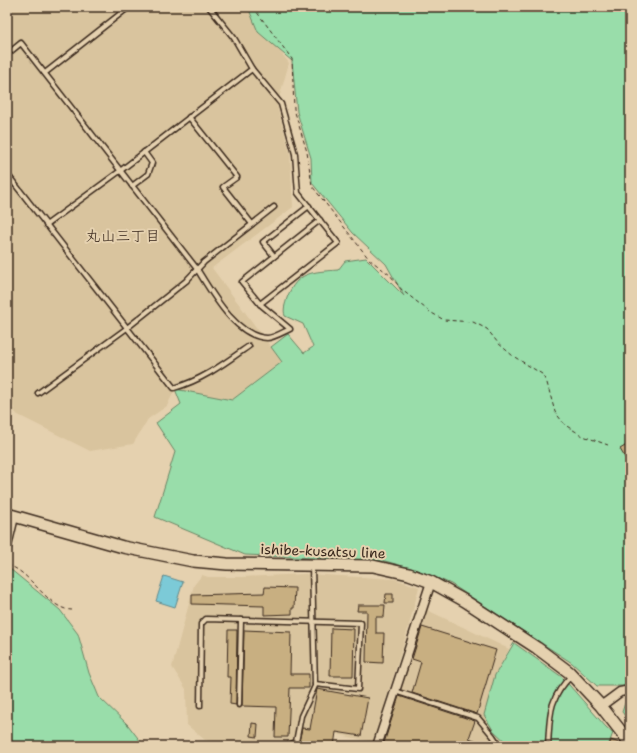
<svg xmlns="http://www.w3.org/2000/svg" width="637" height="753" viewBox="0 0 637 753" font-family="'Shantell Sans','Klee One',sans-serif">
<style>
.built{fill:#d9c49e}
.green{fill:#9da;stroke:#6a8464}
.water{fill:#7bcad7;stroke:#618a8d}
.building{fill:#c8af81;stroke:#3b2a1e}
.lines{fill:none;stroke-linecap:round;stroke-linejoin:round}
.service-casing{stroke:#3b2a1e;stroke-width:7}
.minor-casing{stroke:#3b2a1e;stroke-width:11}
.secondary-casing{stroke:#3b2a1e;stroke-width:14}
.path{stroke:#3b2a1e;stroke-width:1;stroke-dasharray:4 3;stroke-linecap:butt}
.service{stroke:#e5d1af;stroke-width:4}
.minor{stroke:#e5d1af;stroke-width:8}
.secondary{stroke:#e5d1af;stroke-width:11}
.labels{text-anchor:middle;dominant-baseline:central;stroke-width:4;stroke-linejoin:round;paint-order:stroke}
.street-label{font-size:14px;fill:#3b2a1e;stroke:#e5d1af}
.neighbourhood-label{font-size:15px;fill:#3b2a1e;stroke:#e5d1af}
</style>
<rect width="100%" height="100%" fill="#e5d1af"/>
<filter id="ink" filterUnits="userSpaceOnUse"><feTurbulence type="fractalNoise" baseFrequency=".025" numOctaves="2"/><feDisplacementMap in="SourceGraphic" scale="8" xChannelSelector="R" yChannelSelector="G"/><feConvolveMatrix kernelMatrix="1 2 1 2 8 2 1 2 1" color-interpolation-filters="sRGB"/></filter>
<g filter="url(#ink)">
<g class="built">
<polygon points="7,7 246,7 289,63 277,105 290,153 293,207 212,268 282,362 232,400 175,389 167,406 148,419 133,444 90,451 18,415 15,412 13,405 7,398"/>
<polygon points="7,400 12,405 14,414 7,421"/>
<polygon points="305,574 395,579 419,587 408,629 373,742 308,728 305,746 230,746 205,740 187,725 186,689 172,667 194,585 202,575 208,577 242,577"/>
<polygon points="425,609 509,649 495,675 493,730 510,746 382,746"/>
<polygon points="314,735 367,746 311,746"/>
</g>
<g class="green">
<path d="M248 7H567L569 10 575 7H630V686H597L572 663 451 584 423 572 385 561 245 555 155 517 175 452 156 423 181 404 175 389 232 400 282 362 271 347 288 334 304 353 313 347 303 324 285 316C283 309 285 305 287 298 297 271 313 272 338 270L345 261 366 258 404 296 386 264 353 233 312 183 311 158 297 112 292 61 258 32Z"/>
<polygon points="7,569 10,569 60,610 78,634 89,673 99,697 128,725 144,746 7,746"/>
<polygon points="514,643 562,677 606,727 613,733 608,746 554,746 544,744 543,746 510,746 493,730 484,715 495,675"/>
<polygon points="630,697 630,722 622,712 625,703"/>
</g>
<polygon class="water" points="164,576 183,582 175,607 156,601"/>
<g class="building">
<polygon points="630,443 630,466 620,449"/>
<polygon points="265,587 295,588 294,608 292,608 292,614 264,615 264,606 192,604 192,595 264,593"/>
<polygon points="386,594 393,594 393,603 385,603"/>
<polygon points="358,605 385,605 384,617 376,617 376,633 384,633 383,663 366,662 367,611 357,611"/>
<polygon points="422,627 496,650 477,714 412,693 421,662 412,659"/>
<polygon points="331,628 354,629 353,676 330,676"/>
<polygon points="228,630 237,630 236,705 230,704 231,677 227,677"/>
<polygon points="244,630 291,632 290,674 309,674 309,688 290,688 288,737 275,737 276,707 242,706"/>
<polygon points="317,689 368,698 361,736 336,732 334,746 298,746 302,728 310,729"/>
<polygon points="399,696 475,721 469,738 491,746 383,746"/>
<polygon points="252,723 258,724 257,737 251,736"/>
<polygon points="611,740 622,744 623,746 609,746"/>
</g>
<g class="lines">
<g class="service-casing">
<g id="service">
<path d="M7 48 10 52 21 43 197 269C212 293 236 337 267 338 274 338 283 332 290 329L260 304 242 282 320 220"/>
<polyline points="252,69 281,104 295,154 298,193 338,243 260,304"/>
<polyline points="45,73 129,7"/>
<polyline points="189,117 237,177 223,187 252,224"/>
<path d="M7 174 174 388C203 380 225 363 249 346"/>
<polyline points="132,186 148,174 152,163 144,152"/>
<polyline points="46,225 120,171 252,69 234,38 209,7"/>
<polyline points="274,256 263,242 309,206"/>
<polyline points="38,393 127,328 186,281 204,262 274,207"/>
<polyline points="629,475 630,478"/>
<polyline points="395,691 478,718 493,736 497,742 496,746"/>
<polyline points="239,705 241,620"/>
<polyline points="200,706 201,624 206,619 361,623 358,689 315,684"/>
<polyline points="286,746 296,742 301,716 315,686 312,567"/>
<path d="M548 746C550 715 548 699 572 675"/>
</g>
</g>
<g class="minor-casing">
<g id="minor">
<polyline points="7,546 14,517"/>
<polyline points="601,706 620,692 630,690"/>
<polyline points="377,746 431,582"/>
</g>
</g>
<g class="secondary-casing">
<polyline id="secondary" points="7,514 123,547 193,561 227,564 373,566 409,574 431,582 465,601 537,648 569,672 601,706 630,743"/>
</g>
<g class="path">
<polyline points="253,7 292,59 294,109 307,152 312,186 369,259 390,275 402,290 430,312 444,320 473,322 487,329 498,343 513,356 542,374 547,383 555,412 565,425 583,436 608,445"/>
<path d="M7 565C30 570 48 610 72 610"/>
</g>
<use href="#service" class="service"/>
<use href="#minor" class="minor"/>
<use href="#secondary" class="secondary"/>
</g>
</g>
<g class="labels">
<g class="street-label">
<text transform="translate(323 551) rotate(2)">ishibe-kusatsu line</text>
</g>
<g class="neighbourhood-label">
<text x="123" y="236">丸山三丁目</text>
</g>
</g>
<rect width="637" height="753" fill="none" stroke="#e5d1af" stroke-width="24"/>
<rect x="12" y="12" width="613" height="729" fill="none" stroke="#3b2a1e" stroke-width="1.5" filter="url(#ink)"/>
</svg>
